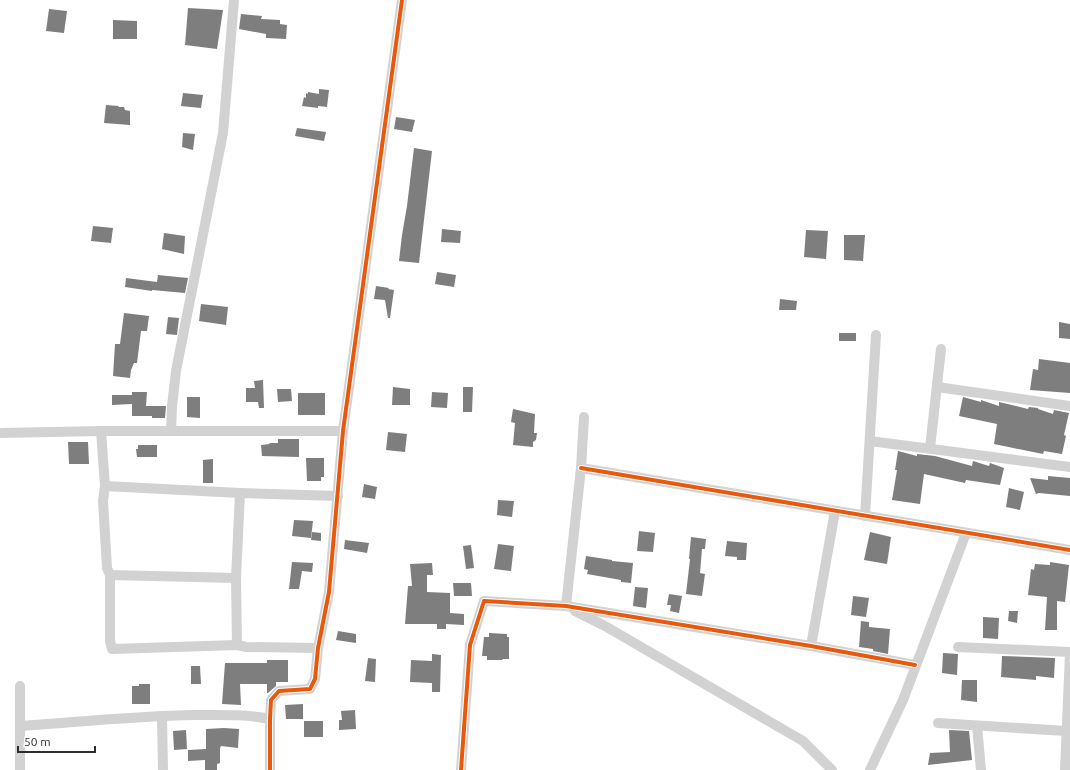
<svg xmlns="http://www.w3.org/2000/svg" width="1070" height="770" viewBox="0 0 1070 770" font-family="Ubuntu,sans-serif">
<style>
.building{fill:#7e7e7e}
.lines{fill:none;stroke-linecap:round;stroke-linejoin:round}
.minor{stroke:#d2d2d2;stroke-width:10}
.cycleway-casing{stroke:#fff;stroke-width:6}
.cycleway{stroke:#e8590c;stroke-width:4}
</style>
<rect width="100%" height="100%" fill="#fff"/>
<g class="building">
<polygon points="188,8 223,10 217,49 185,45"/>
<polygon points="49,9 67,11 64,33 46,31"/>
<polygon points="241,14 262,16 261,19 280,20 280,24 287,25 286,39 266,38 266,34 239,29"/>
<polygon points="113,20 137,21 137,39 113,39"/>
<polygon points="319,89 329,90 327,107 318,106 318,108 302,106 304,97 306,98 306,93 308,94 308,92 319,94"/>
<polygon points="183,93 203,95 201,108 181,106"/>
<polygon points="106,105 119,106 118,107 124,107 125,110 130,111 130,125 104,123"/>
<polygon points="396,117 415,120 412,132 394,129"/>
<polygon points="297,128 326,132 324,141 295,136"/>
<polygon points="183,133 195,134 193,150 182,147"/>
<polygon points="414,148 432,151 419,263 399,261 402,235 407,206"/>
<polygon points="93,226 113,228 111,243 91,241"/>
<polygon points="442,229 461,231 460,243 441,242"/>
<polygon points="806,230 828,231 826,259 804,257"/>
<polygon points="164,233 185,236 184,254 162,249"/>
<polygon points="844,235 865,235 863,261 844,260"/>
<polygon points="437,272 456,275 454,287 435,284"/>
<polygon points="158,275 188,278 185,293 152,290 152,291 125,287 126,278 157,282"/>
<polygon points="376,286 389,288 388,289 394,290 390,318 388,318 385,300 374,299"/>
<polygon points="780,299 797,301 796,310 779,310"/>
<polygon points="201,304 228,307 226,325 199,321"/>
<polygon points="124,313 149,316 147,331 141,331 137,363 134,363 131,370 130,378 113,376 115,344 120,344"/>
<polygon points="168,317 179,318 177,335 166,334"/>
<polygon points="1059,322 1070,324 1070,339 1059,338"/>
<rect x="839" y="333" width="17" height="8"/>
<polygon points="1039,359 1070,363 1070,393 1030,390 1033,369 1038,370"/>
<polygon points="263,380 264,408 259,408 258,402 246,402 246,388 255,388 254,381"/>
<polygon points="393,387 410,389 410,405 392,405"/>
<polygon points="463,387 473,387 472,412 463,412"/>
<polygon points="277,389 291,389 292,401 278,402"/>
<polygon points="132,392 147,392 146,406 166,406 165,418 152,418 152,416 132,416 132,404 112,405 112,395 132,395"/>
<polygon points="432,392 448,393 447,408 431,407"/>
<rect x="298" y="393" width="27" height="22"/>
<polygon points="187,397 200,397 200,418 187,417"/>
<polygon points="963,397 981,402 981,400 999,406 999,402 1028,409 1029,407 1038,408 1038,409 1053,414 1054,410 1069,413 1064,435 1066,436 1062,454 1044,451 1043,454 994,444 997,424 959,416"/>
<polygon points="513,409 535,414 534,433 537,433 536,440 533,442 533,447 513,445 515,423 511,422"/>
<polygon points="388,432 407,434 405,452 386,450"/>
<polygon points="278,439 299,439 299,457 262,456 261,445 270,444 269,443 278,443"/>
<polygon points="68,442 88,442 89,464 69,464"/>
<polygon points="138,445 157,445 157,457 137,457 136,449 138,449"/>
<polygon points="898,451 917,456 917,454 935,456 972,466 973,461 989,466 990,463 1004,468 1000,485 966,480 965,483 924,474 920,504 892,500 897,470 895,470"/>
<polygon points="306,458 324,458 324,477 321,477 321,481 307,481"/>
<polygon points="213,459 213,483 203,483 203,460"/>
<polygon points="1048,476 1070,478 1070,496 1039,493 1036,494 1030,478 1048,480"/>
<polygon points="364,484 377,487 375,499 362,497"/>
<polygon points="1009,488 1024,492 1020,510 1006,507"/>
<polygon points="498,500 514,501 512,517 497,515"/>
<polygon points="294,520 313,521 311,538 292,536"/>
<polygon points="639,531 655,533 653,552 637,551"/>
<polygon points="312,532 321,533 321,541 311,540"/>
<polygon points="870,532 891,537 887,564 864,560"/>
<polygon points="691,537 706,539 705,549 702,549 700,573 705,574 702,596 686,594 690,559 689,559"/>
<polygon points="345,540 369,543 367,553 344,549"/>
<polygon points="727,541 747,543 746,560 737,560 737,557 725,556"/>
<polygon points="498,544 514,546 511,571 494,569"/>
<polygon points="471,545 474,568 466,569 463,546"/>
<polygon points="586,556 612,560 612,561 633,563 631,583 621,582 621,580 587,574 588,570 584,569"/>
<polygon points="292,562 313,563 312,572 302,571 299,589 289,589"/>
<polygon points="1050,562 1069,565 1065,602 1057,601 1057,630 1045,630 1047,597 1028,595 1031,569 1034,570 1035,564 1050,565"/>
<polygon points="432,563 433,575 427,575 427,592 450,593 450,613 464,614 464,625 446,624 446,629 437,629 437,624 405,624 408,586 412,586 410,564"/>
<polygon points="453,583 471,583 472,596 454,596"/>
<polygon points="635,587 648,588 646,608 633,606"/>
<polygon points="669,594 682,596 679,613 670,611 671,605 667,605"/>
<polygon points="853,596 869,598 866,617 851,615"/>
<polygon points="1009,611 1018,611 1017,623 1008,621"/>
<polygon points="983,617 999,618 998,639 983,638"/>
<polygon points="861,621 869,622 869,627 890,629 888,654 873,651 873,649 859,647"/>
<polygon points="338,631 356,634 356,643 336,640"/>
<polygon points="489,633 507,634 507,637 509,637 509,659 502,659 503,660 487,660 487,656 482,656 484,637 489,637"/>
<polygon points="943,653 958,654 957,675 942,673"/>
<polygon points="432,654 441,655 440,692 432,692 432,683 410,682 411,660 432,661"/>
<polygon points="1002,656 1055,658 1054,678 1036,676 1036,680 1001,677"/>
<polygon points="368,658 376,659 375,682 365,681"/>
<polygon points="267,660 288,660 288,682 276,682 276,686 268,693 267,693 267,684 240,684 241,705 222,704 225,663 267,663"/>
<polygon points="191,666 200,666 201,684 191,684"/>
<polygon points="962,680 977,680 977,702 961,700"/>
<polygon points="139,684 150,684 150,704 132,704 132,686 139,686"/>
<polygon points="303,704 303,719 286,719 285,705"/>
<polygon points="355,710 356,729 339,730 339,720 342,720 341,711"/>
<rect x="304" y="721" width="19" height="16"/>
<polygon points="224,728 239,729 238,748 221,746 220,748 220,763 217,764 217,770 205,770 205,760 188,761 188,750 206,749 206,729"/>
<polygon points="186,730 187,749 174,750 173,731"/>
<polygon points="949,730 969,731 972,760 928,765 930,753 950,752"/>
</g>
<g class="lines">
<g class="minor">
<polyline points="937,387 1070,406"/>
<polyline points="101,431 105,486 103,501 107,568 110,575 110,641 112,649 237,645 246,647 318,648"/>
<polyline points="171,431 172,406 176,371 223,133 234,0"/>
<polyline points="0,433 101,431 343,431"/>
<polyline points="870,441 1070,467"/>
<polyline points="930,448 941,349"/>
<polyline points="581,468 1070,550"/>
<polyline points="105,486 240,493 338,496"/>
<polyline points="865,516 876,335"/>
<polyline points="110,575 236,578"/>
<polyline points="566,606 581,468 584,417"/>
<polyline points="575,611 605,626 803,741 832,770"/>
<polyline points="237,645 236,578 240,493"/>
<polyline points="811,646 835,511"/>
<polyline points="958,647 1070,652"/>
<polyline points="162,716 163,770"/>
<polyline points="938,723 1066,731"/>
<path d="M20 726C78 722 136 716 194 715 220 715 244 714 270 719"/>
<polyline points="977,726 981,770"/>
<polyline points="20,770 20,686"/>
<polyline points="270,770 270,719 271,700 279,691 310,689 315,679 318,648 329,592 343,431 402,0"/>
<polyline points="461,770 470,645 484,601 566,606 811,646 915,665"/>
<polyline points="870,770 903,700 966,533"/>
<polyline points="1065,770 1070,653"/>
</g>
<g class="cycleway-casing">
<g id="cycleway">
<polyline points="581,468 1070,550"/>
<polyline points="270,770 270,719 271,700 279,691 310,689 315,679 318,648 329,592 343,431 402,0"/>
<polyline points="461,770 470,645 484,601 566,606 811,646 915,665"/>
</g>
</g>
<use href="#cycleway" class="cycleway"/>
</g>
<path d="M18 746v6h77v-6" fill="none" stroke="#2d2d2d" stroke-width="2"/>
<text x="24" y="746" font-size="12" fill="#2d2d2d" stroke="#ffffff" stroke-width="3" paint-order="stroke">50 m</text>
</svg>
